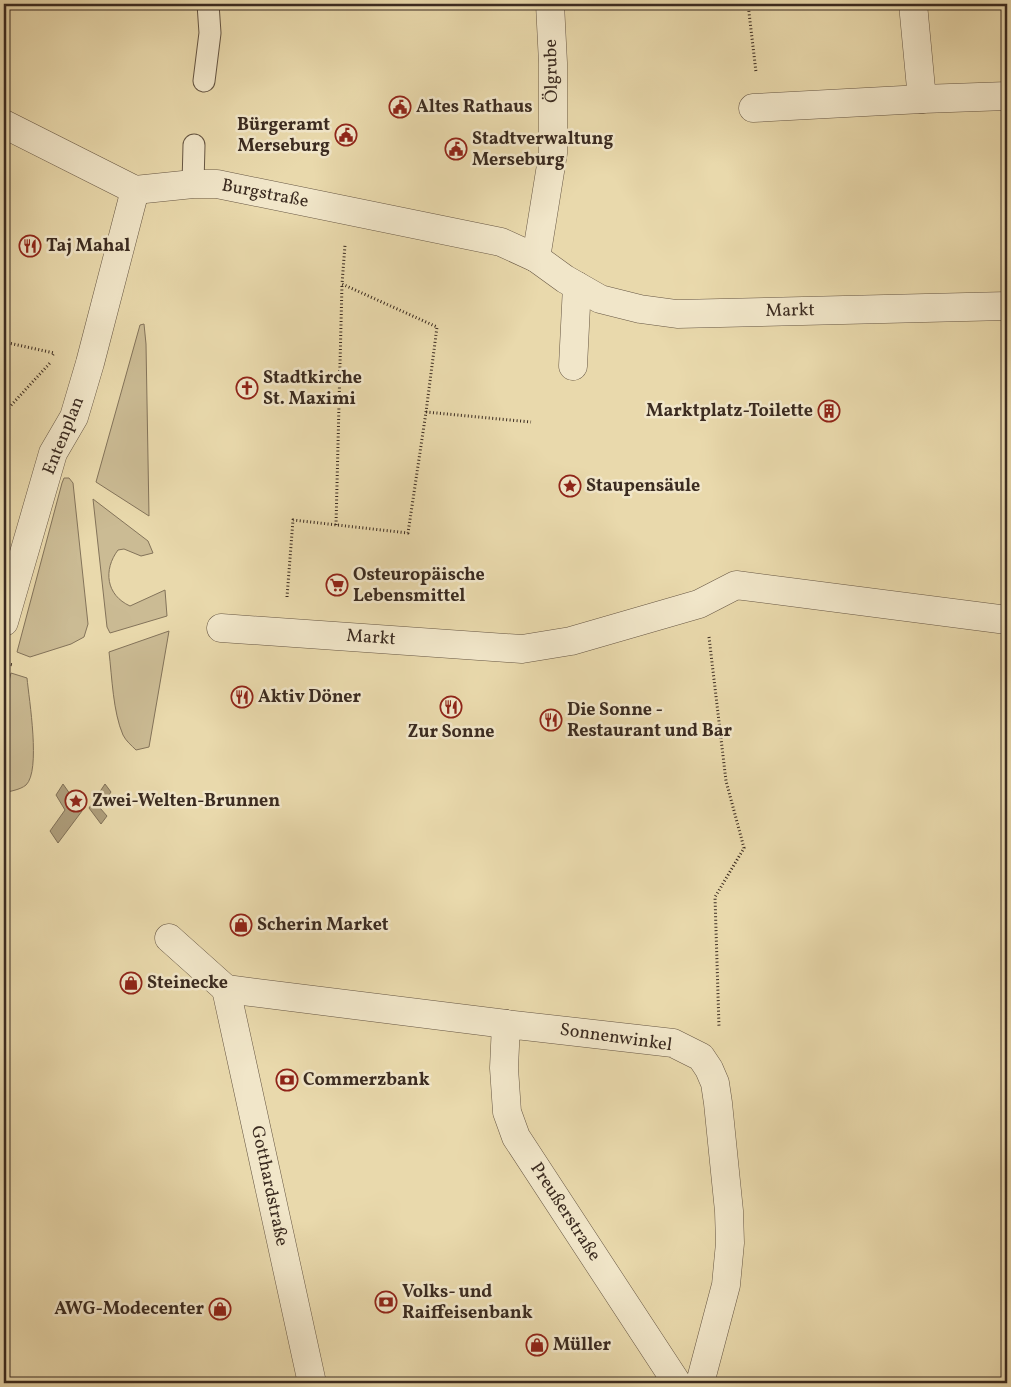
<svg xmlns="http://www.w3.org/2000/svg" width="1011" height="1387" viewBox="0 0 1011 1387" font-family="Vollkorn,serif">
<style>
.green{fill:#cbbb94;stroke:#83735a}
.water{fill:#ae9e7c;stroke:#807057}
.lines{fill:none;stroke-linecap:round;stroke-linejoin:round}
.service-casing{stroke:#665643;stroke-width:23}
.pedestrian-casing{stroke:#665643;stroke-width:29}
.minor-casing{stroke:#665643;stroke-width:29}
.path{stroke:#3b2b20;stroke-width:3;stroke-dasharray:1 2.5;stroke-linecap:butt}
.service{stroke:#f1e6c9;stroke-width:21}
.pedestrian{stroke:#f1e6c9;stroke-width:28}
.minor{stroke:#f1e6c9;stroke-width:28}
.labels{text-anchor:middle;dominant-baseline:central;stroke-width:5;stroke-linejoin:round;paint-order:stroke}
.street-label{font-size:18px;fill:#3b2b20;stroke:#f1e6c9}
.poi-label{font-size:18px;font-weight:bold;fill:#3b2b20;stroke:#f1e6c9;text-anchor:start}
</style>
<rect width="100%" height="100%" fill="#e9d9ac"/>
<filter id="stains"><feTurbulence type="fractalNoise" baseFrequency=".004" numOctaves="4"/><feColorMatrix values="0 0 0 0 .2 0 0 0 0 .09 0 0 0 0 .02 0 0 0 .5 -.17"/></filter>
<radialGradient id="worn" r=".72"><stop offset=".6" stop-color="#630" stop-opacity="0"/><stop offset="1" stop-color="#630" stop-opacity=".3"/></radialGradient>
<g class="green">
<polygon points="144,324 146,344 149,516 96,482 140,325"/>
<polygon points="64,478 69,478 73,483 88,624 84,637 71,644 30,657 17,652 62,483"/>
<path d="M93 499 148 541 153 553 141 556 124 549 118 550C103 570 106 595 130 606L165 590 167 616 110 633 107 627Z"/>
<path d="M169 631 149 747 136 750C131 745 126 741 123 735 113 712 112 677 109 652Z"/>
<path d="M11 673 27 678C29 699 41 771 26 785 20 790 10 791 4 793V701Z"/>
</g>
<g class="water">
<polygon points="63,784 82,811 58,843 50,831 65,810 56,795"/>
<polygon points="105,784 111,792 100,808 107,816 101,824 89,808"/>
</g>
<g class="lines">
<g class="service-casing">
<g id="service">
<polyline points="204,81 210,33 208,4"/>
<polyline points="193,184 194,145"/>
</g>
</g>
<g class="pedestrian-casing">
<g id="pedestrian">
<polyline points="573,366 577,286"/>
<polyline points="221,628 522,649 571,641 699,604 736,585 1007,620"/>
<polyline points="169,938 226,989"/>
<polyline points="226,989 312,1383"/>
<polyline points="226,989 506,1024"/>
</g>
</g>
<g class="minor-casing">
<g id="minor">
<polyline points="913,4 922,99"/>
<polyline points="753,108 922,99 1007,96"/>
<polyline points="4,124 135,190 193,184 217,184 501,242 536,258 565,279 600,299 640,309 677,314 1007,306"/>
<polyline points="536,258 553,153 553,63 550,4"/>
<polyline points="4,622 53,453 74,417 90,363 135,190"/>
<polyline points="677,1383 516,1137 507,1112 504,1068 506,1024 673,1043 701,1057 709,1069 715,1083 718,1103 729,1211 730,1243 726,1285 700,1383"/>
</g>
</g>
<g class="path">
<polyline points="748,4 756,72"/>
<polyline points="4,342 54,353 52,356"/>
<polyline points="426,412 531,422"/>
<polyline points="4,413 50,363"/>
<polyline points="336,525 342,284"/>
<polyline points="287,597 293,520 408,533 426,412 437,327 342,284 345,245"/>
<polyline points="709,637 726,781 744,848 715,897 719,1027"/>
<polyline points="4,663 13,665"/>
</g>
<use href="#service" class="service"/>
<use href="#pedestrian" class="pedestrian"/>
<use href="#minor" class="minor"/>
</g>
<defs>
<g id="civic-ring" transform="scale(1.125)"><circle r="9.5" fill="#f1e6c9" stroke="#8f2418" stroke-width="1.5"/><path d="M-.6-6.5H3V-4.5H.6V-3L4-1V1h2V6H-6V1h2V-1L-.6-3ZM-1.2 2.5V6h2.4V2.5Z" fill="#8f2418"/></g>
<g id="restaurant-ring" transform="scale(1.125)"><circle r="9.5" fill="#f1e6c9" stroke="#8f2418" stroke-width="1.5"/><path d="M-5-6h1v4h1v-4h1v4h1v-4h1v5L-1.5 .5V6h-2V.5L-5-1ZM5-6V6H3V1.5H1.5Q1.5-4 5-6Z" fill="#8f2418"/></g>
<g id="church-ring" transform="scale(1.125)"><circle r="9.5" fill="#f1e6c9" stroke="#8f2418" stroke-width="1.5"/><path d="M-1.2-6h2.4v3.5h3.3v2.4h-3.3V6h-2.4V-.1h-3.3v-2.4h3.3Z" fill="#8f2418"/></g>
<g id="building-ring" transform="scale(1.125)"><circle r="9.5" fill="#f1e6c9" stroke="#8f2418" stroke-width="1.5"/><path d="M-4-6H4V6H1V3H-1V6H-4ZM-2.5-4.3h1.7v1.8h-1.7ZM.8-4.3h1.7v1.8H.8ZM-2.5-1h1.7V.8h-1.7ZM.8-1h1.7V.8H.8Z" fill="#8f2418"/></g>
<g id="sight-ring" transform="scale(1.125)"><circle r="9.5" fill="#f1e6c9" stroke="#8f2418" stroke-width="1.5"/><path d="M0-6L1.8-2.2L6-1.7L2.9 1.2L3.7 5.4L0 3.3L-3.7 5.4L-2.9 1.2L-6-1.7L-1.8-2.2Z" fill="#8f2418"/></g>
<g id="supermarket-ring" transform="scale(1.125)"><circle r="9.5" fill="#f1e6c9" stroke="#8f2418" stroke-width="1.5"/><path d="M-6-5.5h2.5l.6 2H6L4.5 2H-2.5L-4.4-4H-6ZM-1.5 3.2a1.3 1.3 0 1 0 .1 0ZM3 3.2a1.3 1.3 0 1 0 .1 0Z" fill="#8f2418"/></g>
<g id="shop-ring" transform="scale(1.125)"><circle r="9.5" fill="#f1e6c9" stroke="#8f2418" stroke-width="1.5"/><path d="M-5-2.5h2.3a2.7 3.5 0 0 1 5.4 0H5L5.5 6h-11ZM-1.5-2.5h3a1.5 2.3 0 0 0-3 0Z" fill="#8f2418"/></g>
<g id="bank-ring" transform="scale(1.125)"><circle r="9.5" fill="#f1e6c9" stroke="#8f2418" stroke-width="1.5"/><path d="M-6-4H6V4H-6ZM0-2.3a2.3 2.3 0 1 0 0 4.6a2.3 2.3 0 1 0 0-4.6Z" fill="#8f2418"/></g>
</defs>
<g fill-rule="evenodd">
<use href="#civic-ring" x="400" y="107"/>
<use href="#civic-ring" x="346" y="135"/>
<use href="#civic-ring" x="456" y="149"/>
<use href="#restaurant-ring" x="30" y="246"/>
<use href="#church-ring" x="247" y="388"/>
<use href="#building-ring" x="829" y="411"/>
<use href="#sight-ring" x="570" y="486"/>
<use href="#supermarket-ring" x="337" y="585"/>
<use href="#restaurant-ring" x="242" y="697"/>
<use href="#restaurant-ring" x="451" y="707"/>
<use href="#restaurant-ring" x="551" y="720"/>
<use href="#sight-ring" x="76" y="801"/>
<use href="#shop-ring" x="241" y="925"/>
<use href="#shop-ring" x="131" y="983"/>
<use href="#bank-ring" x="287" y="1080"/>
<use href="#bank-ring" x="386" y="1302"/>
<use href="#shop-ring" x="220" y="1309"/>
<use href="#shop-ring" x="537" y="1345"/>
</g>
<g class="labels">
<g class="street-label">
<text transform="translate(552 71) rotate(-91)">Ölgrube</text>
<text transform="translate(265 194) rotate(11)">Burgstraße</text>
<text transform="translate(790 311) rotate(-1)">Markt</text>
<text transform="translate(64 436) rotate(-68)">Entenplan</text>
<text transform="translate(371 638) rotate(4)">Markt</text>
<text transform="translate(616 1038) rotate(8)">Sonnenwinkel</text>
<text transform="translate(269 1186) rotate(78)">Gotthardstraße</text>
<text transform="translate(565 1212) rotate(57)">Preußerstraße</text>
</g>
<g class="poi-label">
<text x="416" y="107">Altes Rathaus</text>
<text x="330" y="125" text-anchor="end">Bürgeramt<tspan x="330" dy="21">Merseburg</tspan></text>
<text x="472" y="139">Stadtverwaltung<tspan x="472" dy="21">Merseburg</tspan></text>
<text x="46" y="246">Taj Mahal</text>
<text x="263" y="378">Stadtkirche<tspan x="263" dy="21">St. Maximi</tspan></text>
<text x="813" y="411" text-anchor="end">Marktplatz-Toilette</text>
<text x="586" y="486">Staupensäule</text>
<text x="353" y="575">Osteuropäische<tspan x="353" dy="21">Lebensmittel</tspan></text>
<text x="258" y="697">Aktiv Döner</text>
<text x="567" y="710">Die Sonne -<tspan x="567" dy="21">Restaurant und Bar</tspan></text>
<text x="451" y="732" text-anchor="middle">Zur Sonne</text>
<text x="92" y="801">Zwei-Welten-Brunnen</text>
<text x="257" y="925">Scherin Market</text>
<text x="147" y="983">Steinecke</text>
<text x="303" y="1080">Commerzbank</text>
<text x="402" y="1292">Volks- und<tspan x="402" dy="21">Raiffeisenbank</tspan></text>
<text x="204" y="1309" text-anchor="end">AWG-Modecenter</text>
<text x="553" y="1345">Müller</text>
</g>
</g>
<rect width="1011" height="1387" fill="none" stroke="#e9d9ac" stroke-width="20"/>
<rect x="5" y="5" width="1001" height="1377" fill="none" stroke="#3b2b20" stroke-width="2.5"/>
<rect x="10" y="10" width="991" height="1367" fill="none" stroke="#3b2b20"/>
<rect width="100%" height="100%" filter="url(#stains)"/>
<rect width="100%" height="100%" fill="url(#worn)"/>
</svg>
